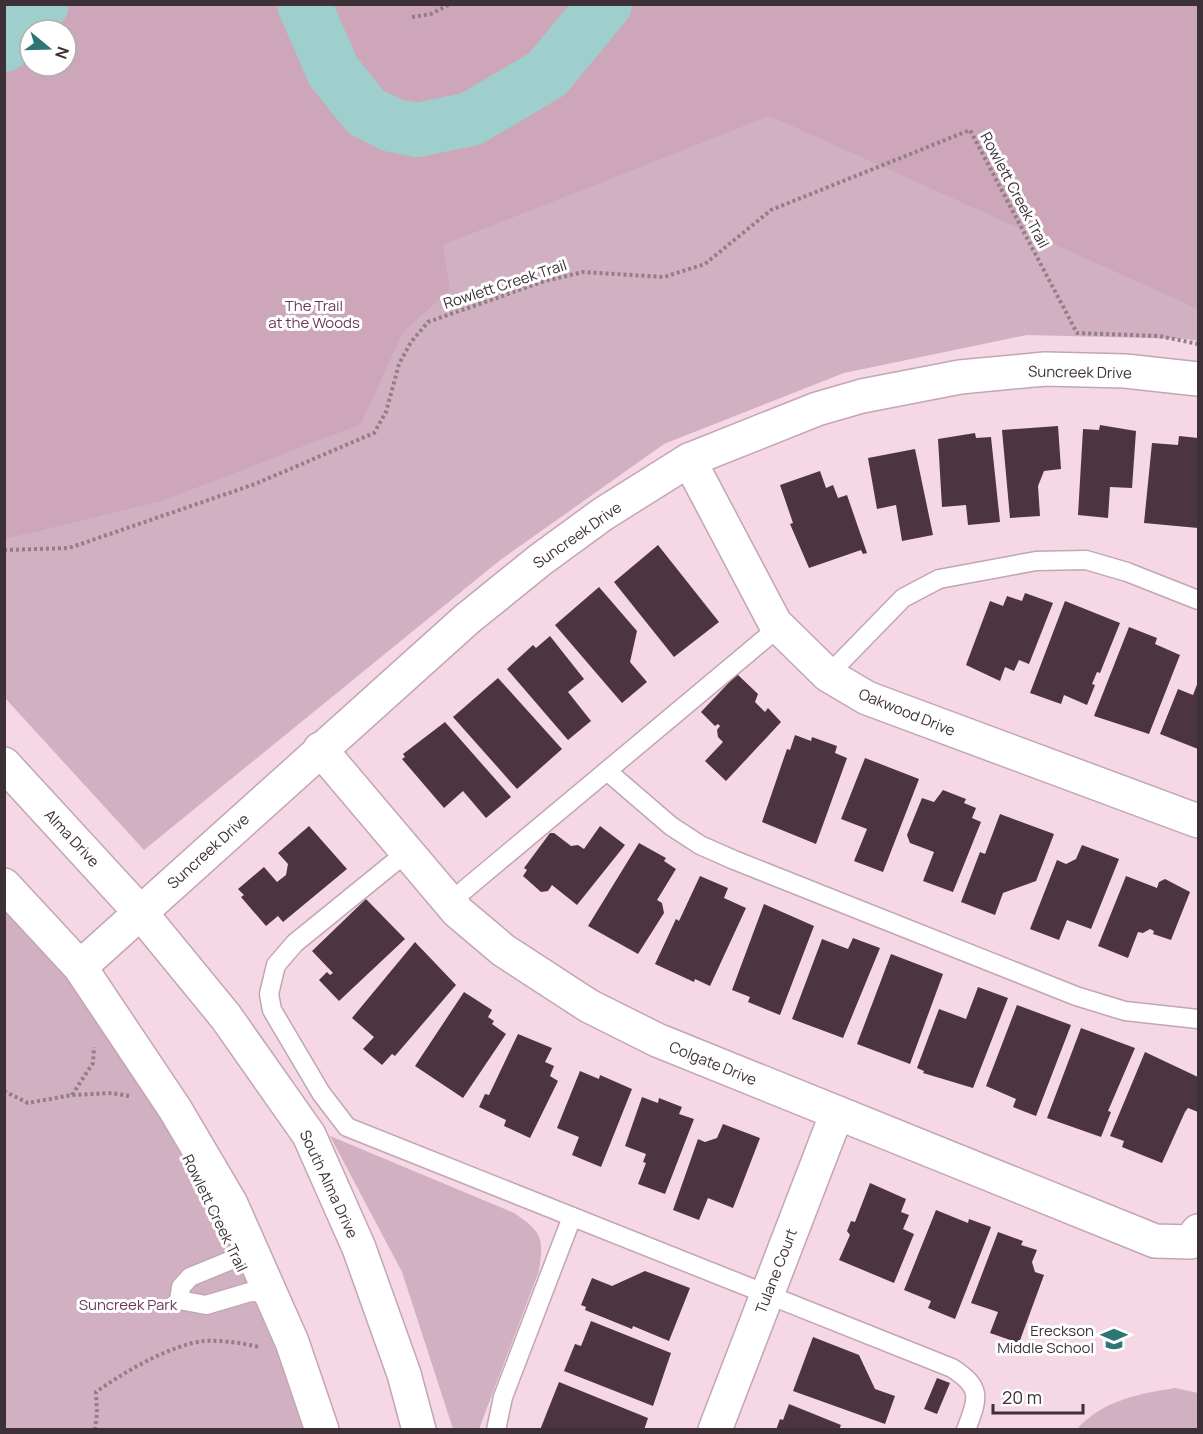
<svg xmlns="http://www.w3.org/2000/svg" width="1203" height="1434" viewBox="0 0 1203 1434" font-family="Manrope,sans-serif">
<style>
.green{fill:#d1b1c1;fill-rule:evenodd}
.forest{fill:#cda7b9;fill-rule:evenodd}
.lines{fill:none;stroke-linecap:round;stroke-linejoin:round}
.river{stroke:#9ecfcd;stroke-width:54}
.building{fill:#4c3541}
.lane-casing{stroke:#c2a6b3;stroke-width:21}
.street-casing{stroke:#c2a6b3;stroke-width:36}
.secondary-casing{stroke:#c2a6b3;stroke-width:36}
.path{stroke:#927e87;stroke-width:4;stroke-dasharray:3 3;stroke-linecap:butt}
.lane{stroke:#fff;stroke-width:18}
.street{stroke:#fff;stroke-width:33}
.secondary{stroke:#fff;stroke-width:33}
.labels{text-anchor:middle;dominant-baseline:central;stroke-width:6;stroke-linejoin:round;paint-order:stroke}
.street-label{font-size:15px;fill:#3d3137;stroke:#fff}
.park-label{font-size:15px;fill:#6c3955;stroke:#fff}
.poi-label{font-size:15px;fill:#3d3137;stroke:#fff;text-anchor:end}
</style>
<rect width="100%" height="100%" fill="#f5d7e5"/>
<g class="green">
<path d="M5 5H1198V341L1187 339 1027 335 844 373 664 444 499 561 144 850 5 698ZM30 30H66V66H30Z"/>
<polygon points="4,905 73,978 199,1166 272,1317 305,1429 5,1429"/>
<path d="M330 1136 514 1213C542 1232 544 1237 539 1271L479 1429H453L402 1272Z"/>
<path d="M1175 1388 1198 1393V1429H1077C1103 1400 1139 1394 1175 1388Z"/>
</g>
<path class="forest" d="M4 5H1198V309L770 116 443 245 450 290 403 332 361 424 162 501 5 539ZM30 30H66V66H30Z"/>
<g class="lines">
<g class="river">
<polyline points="304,4 333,71 366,112 392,125 417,130 471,119 547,74 605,4"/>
<polyline points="4,45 42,4"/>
</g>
</g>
<g class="building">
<polygon points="1100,425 1136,431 1132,488 1110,487 1108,518 1078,515 1083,429 1099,430"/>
<polygon points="1058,426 1061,469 1044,471 1038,486 1040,516 1010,518 1002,430"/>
<polygon points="975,433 976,438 991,437 1000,522 968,525 966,505 942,507 938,439"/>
<polygon points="1179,436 1198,438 1198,528 1144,523 1152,443 1178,445"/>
<polygon points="915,449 933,535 902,541 896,505 877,509 868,458"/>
<polygon points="820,471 826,488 833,485 838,498 847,495 867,553 863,554 861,550 809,568 790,524 793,523 780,485"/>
<polygon points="658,545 719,622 674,657 614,582"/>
<polygon points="599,587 637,631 630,662 647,682 622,703 555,625"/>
<polygon points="1025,593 1053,603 1029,664 1019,660 1014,671 1005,667 1000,681 966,665 990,601 1003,606 1007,596 1022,601"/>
<polygon points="1065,601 1120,623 1100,673 1097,672 1092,684 1095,685 1087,705 1064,695 1061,704 1030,693"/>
<polygon points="1129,627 1157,638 1155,644 1180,655 1149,734 1094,716"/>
<polygon points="550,636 584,679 568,692 591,721 568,740 507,669 533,645 536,648"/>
<polygon points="737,674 758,694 755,702 765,712 768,708 781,722 726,781 705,761 723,742 718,737 717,730 720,726 718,724 715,726 701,712"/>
<polygon points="498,678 562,749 517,789 453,717"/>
<polygon points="1198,682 1198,749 1160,734 1178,689 1193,695"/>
<polygon points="445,722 511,797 486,818 463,791 444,808 402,759 405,757 403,754"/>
<polygon points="795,735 811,741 812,737 837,746 835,753 847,758 816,844 762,822 787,749 790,750"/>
<polygon points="865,758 919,779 883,872 854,861 867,829 841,819"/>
<polygon points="943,790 966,799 964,803 976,808 972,818 981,822 953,892 923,881 934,852 910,843 907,835 922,798 934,802"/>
<polygon points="1000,814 1054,834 1036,881 1003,893 995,915 961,902 980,852 985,854"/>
<polygon points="309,826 347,869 283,922 278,916 266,926 241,897 244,895 238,889 264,867 277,882 286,875 288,864 278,853"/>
<polygon points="600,826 625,845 577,905 552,885 548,891 541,892 523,876 527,870 524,868 550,833 554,833 571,846 578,845 584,849"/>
<polygon points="639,843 666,858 664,861 676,869 657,900 662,903 664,913 638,954 588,926"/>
<polygon points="1082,845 1119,859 1091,929 1067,920 1059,940 1030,929 1057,860 1066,864 1076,859"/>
<polygon points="700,876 728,888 724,898 746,908 710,986 695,979 694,982 655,964 676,919 679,921"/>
<polygon points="1126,876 1157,888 1159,882 1165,879 1190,892 1171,940 1153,934 1154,931 1150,929 1143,933 1138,932 1128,958 1098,946"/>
<polygon points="366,899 405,939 339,1001 319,980 327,972 330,975 333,973 312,951"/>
<polygon points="764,904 814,926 780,1015 748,1002 750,997 732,990"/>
<polygon points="853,938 880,948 843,1038 792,1019 822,939 848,949"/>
<polygon points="415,942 456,985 395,1056 392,1054 382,1065 363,1049 374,1037 352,1018"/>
<polygon points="891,954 943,974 910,1064 857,1044"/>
<polygon points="978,987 1008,998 973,1088 923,1073 924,1071 917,1068 939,1009 966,1019"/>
<polygon points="464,992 492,1010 488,1017 494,1021 492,1024 506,1034 463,1098 415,1066"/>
<polygon points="1017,1005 1071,1025 1036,1116 1013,1107 1016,1099 986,1086"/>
<polygon points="1081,1028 1135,1048 1108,1111 1111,1112 1101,1137 1047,1118"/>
<polygon points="518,1034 552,1048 545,1062 554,1066 550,1076 558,1081 530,1138 504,1126 506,1120 479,1107 485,1094 489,1095"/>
<polygon points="1145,1052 1198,1077 1198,1112 1188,1108 1185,1112 1162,1163 1122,1147 1124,1141 1110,1136"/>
<polygon points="580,1071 599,1079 600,1075 632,1089 601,1167 572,1155 579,1137 557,1128"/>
<polygon points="642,1097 658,1103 659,1098 682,1107 679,1114 694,1119 665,1194 638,1184 646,1163 643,1162 646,1154 625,1146"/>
<polygon points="723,1124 760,1138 733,1208 708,1198 699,1220 673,1210 698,1139 705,1142 717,1138"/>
<polygon points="870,1183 906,1199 901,1212 909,1215 903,1229 914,1234 894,1283 839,1260 850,1235 847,1231 851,1221 855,1222"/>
<polygon points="936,1210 968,1223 969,1219 991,1227 955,1319 928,1308 931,1301 904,1290"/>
<polygon points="998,1232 1023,1241 1021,1245 1037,1250 1032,1262 1035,1272 1044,1275 1019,1343 990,1333 998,1312 971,1303"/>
<polygon points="645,1271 690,1288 669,1341 633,1326 632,1329 585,1310 586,1307 581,1305 592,1278 612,1286"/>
<polygon points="591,1321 671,1353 653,1406 564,1371 575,1344 581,1346"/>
<polygon points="813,1337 859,1355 875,1389 895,1396 885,1424 793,1391"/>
<polygon points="937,1378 950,1383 937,1414 924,1409"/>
<polygon points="559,1382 648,1418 644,1430 540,1430"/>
<polygon points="789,1404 841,1425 839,1430 776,1430 780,1419 783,1420"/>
</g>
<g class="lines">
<g class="lane-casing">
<g id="lane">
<polyline points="828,675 903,598 939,579 1036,561 1086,560 1127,572 1198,600"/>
<polyline points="607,771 671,826 700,845 734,860 1076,996 1125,1011 1198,1019"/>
<path d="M407 852 295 943 276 965 269 994 272 1010 321 1093 347 1127 952 1368C983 1388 978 1398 966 1430"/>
<polyline points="450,902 779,627"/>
<polyline points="251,1252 190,1277 181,1287 179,1300 206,1305 250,1292 270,1293"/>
<polyline points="496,1430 503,1397 572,1217"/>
</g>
</g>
<g class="street-casing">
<g id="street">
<polyline points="689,460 775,623 828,675 867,698 1198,821"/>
<polyline points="320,749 458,912 503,950 589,1006 657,1040 1155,1241 1190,1242 1198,1231"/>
<polyline points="715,1430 837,1113"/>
</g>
</g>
<g class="secondary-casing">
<g id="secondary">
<polyline points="4,764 140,912 226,1017 309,1135 359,1248 404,1374 419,1430"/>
<polyline points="4,885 80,967 175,1109 231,1204 292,1342 322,1430"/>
<polyline points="80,967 467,619 540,560 603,514 689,460 817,409 862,396 960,377 1045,369 1125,371 1198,379"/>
</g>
</g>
<g class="path">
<polyline points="412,17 431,14 450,4"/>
<polyline points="4,550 69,548 255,484 374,433 386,412 399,364 411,342 428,322 545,281 583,272 664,277 705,264 771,210 970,130 1077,333 1159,336 1198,344"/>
<polyline points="4,1091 28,1103 72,1095 112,1093 129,1096"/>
<polyline points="72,1095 93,1063 94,1047"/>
<path d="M95 1430 97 1414 96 1392C124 1372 170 1345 204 1341 223 1340 241 1343 259 1347"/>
</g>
<use href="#lane" class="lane"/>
<use href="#street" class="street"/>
<use href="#secondary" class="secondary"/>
</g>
<defs>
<g id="school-bare" transform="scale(2.07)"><path d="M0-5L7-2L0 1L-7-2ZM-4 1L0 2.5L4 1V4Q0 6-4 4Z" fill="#2c7675" stroke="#fff" stroke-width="2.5" paint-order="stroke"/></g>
</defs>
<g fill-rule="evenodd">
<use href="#school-bare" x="1114" y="1339"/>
</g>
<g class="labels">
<g class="street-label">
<text transform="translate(1015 190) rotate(62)">Rowlett Creek Trail</text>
<text transform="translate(505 284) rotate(-18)">Rowlett Creek Trail</text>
<text transform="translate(1080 372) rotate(1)">Suncreek Drive</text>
<text transform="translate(577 535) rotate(-35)">Suncreek Drive</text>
<text transform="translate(907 712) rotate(22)">Oakwood Drive</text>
<text transform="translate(72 838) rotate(47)">Alma Drive</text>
<text transform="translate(208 851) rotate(-42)">Suncreek Drive</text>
<text transform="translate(713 1063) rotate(22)">Colgate Drive</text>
<text transform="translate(329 1184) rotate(65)">South Alma Drive</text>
<text transform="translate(215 1213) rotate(64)">Rowlett Creek Trail</text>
<text transform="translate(776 1271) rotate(-69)">Tulane Court</text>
</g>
<g class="park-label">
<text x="314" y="305">The Trail<tspan x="314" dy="17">at the Woods</tspan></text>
<text x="128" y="1304">Suncreek Park</text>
</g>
<g class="poi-label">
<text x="1094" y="1330">Ereckson<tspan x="1094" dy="17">Middle School</tspan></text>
</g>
</g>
<rect width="1203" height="1434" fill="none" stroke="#3d3137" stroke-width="12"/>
<g transform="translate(48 48) rotate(109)"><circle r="28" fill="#ffffff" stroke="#b1adaf" stroke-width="1.5"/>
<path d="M0-4.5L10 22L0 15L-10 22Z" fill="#2c7675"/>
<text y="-9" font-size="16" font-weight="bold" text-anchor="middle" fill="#3d3137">N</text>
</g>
<path d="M993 1404v9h90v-9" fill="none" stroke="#3d3137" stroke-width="3"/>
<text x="1002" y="1404" font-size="18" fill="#3d3137" stroke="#ffffff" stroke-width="4.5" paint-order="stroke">20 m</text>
</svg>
